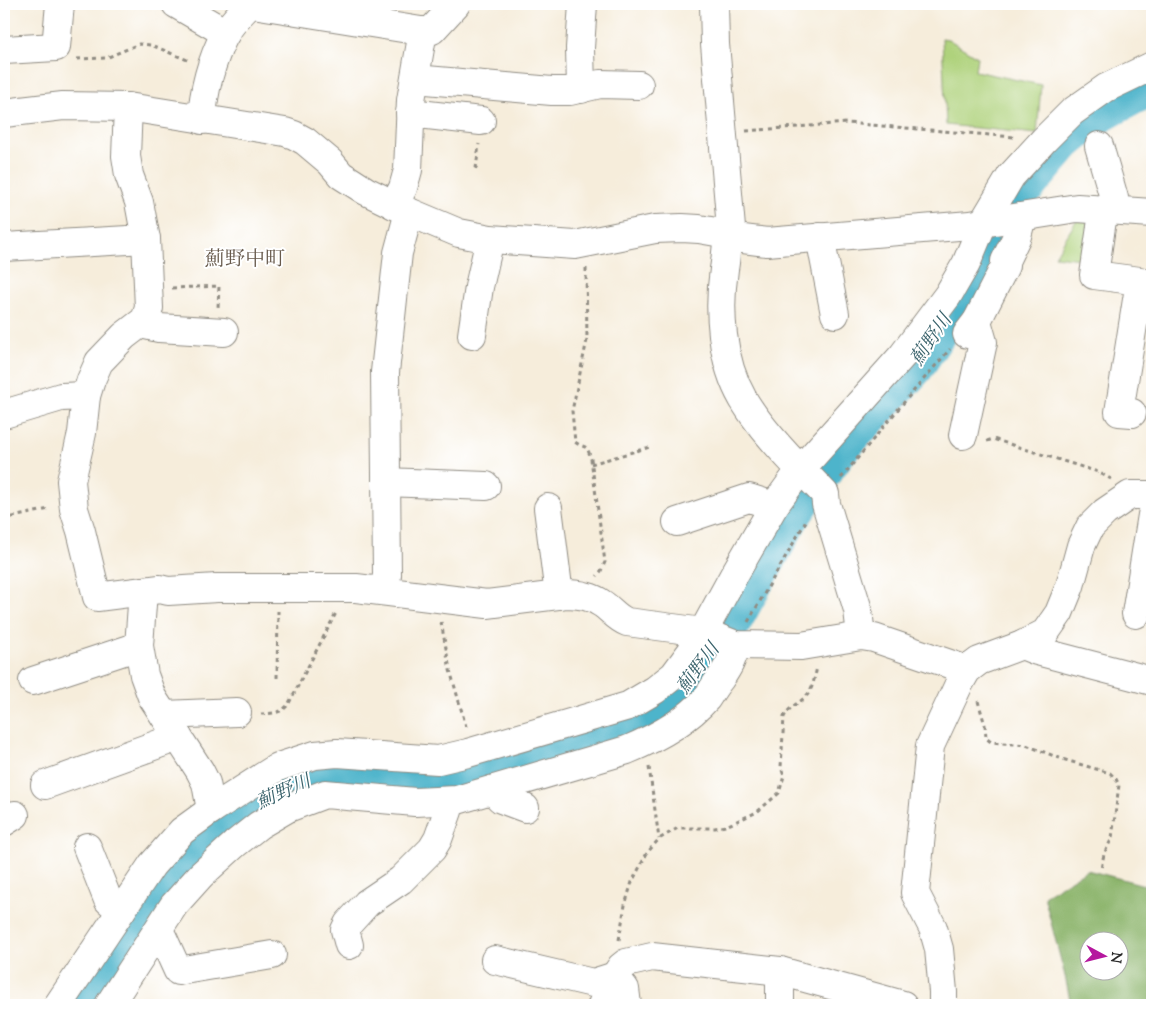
<svg xmlns="http://www.w3.org/2000/svg" width="1156" height="1009" viewBox="0 0 1156 1009" font-family="'Sorts Mill Goudy','Noto Serif JP',serif">
<style>
.green{fill:#afd27b;stroke:#6d7e53}
.forest{fill:#8bb46b;stroke:#5b704b;fill-rule:evenodd}
.lines{fill:none;stroke-linecap:round;stroke-linejoin:round}
.river{stroke:#4db4cb;stroke-width:39}
.minor-casing{stroke:#908c83;stroke-width:30}
.path{stroke:#908c83;stroke-width:3;stroke-dasharray:4 4;stroke-linecap:butt}
.minor{stroke:#fff;stroke-width:28}
.labels{text-anchor:middle;dominant-baseline:central;stroke-width:4;stroke-linejoin:round;paint-order:stroke}
.water-label{font-size:19px;font-style:italic;fill:#39626b;stroke:#fff}
.quarter-label{font-size:20px;fill:#675a4c;stroke:#fff}
</style>
<rect width="100%" height="100%" fill="#fff"/>
<filter id="ink" filterUnits="userSpaceOnUse"><feTurbulence type="fractalNoise" baseFrequency=".02" numOctaves="2"/><feDisplacementMap in="SourceGraphic" scale="10" xChannelSelector="R" yChannelSelector="G"/><feConvolveMatrix kernelMatrix="1 2 1 2 8 2 1 2 1" color-interpolation-filters="sRGB"/></filter>
<filter id="wash" filterUnits="userSpaceOnUse"><feTurbulence type="fractalNoise" baseFrequency=".0096" numOctaves="4" result="noise"/><feDisplacementMap in="SourceGraphic" scale="20" xChannelSelector="R" yChannelSelector="G"/><feGaussianBlur stdDeviation="1.12" result="paint"/><feColorMatrix in="noise" values="0 0 0 0 0 0 0 0 0 0 0 0 0 0 0 0 0 1.4 0 .05"/><feComposite in="paint" operator="in"/></filter>
<g filter="url(#wash)">
<rect width="100%" height="100%" fill="#f6eddb"/>
<g class="green">
<polygon points="942,38 948,39 977,57 975,71 1041,85 1037,134 946,125"/>
<polygon points="1079,216 1093,228 1089,260 1055,256"/>
</g>
<path class="forest" d="M1087 870 1152 887V1005H1071L1065 976 1044 896ZM1088 942H1118V972H1088Z"/>
<g class="lines">
<polyline class="river" points="83,1005 159,893 178,867 199,845 247,810 296,784 317,776 337,773 426,782 447,780 498,768 629,728 660,710 677,699 694,681 705,667 730,626 789,519 839,449 914,368 960,298 1017,197 1064,142 1094,117 1136,94 1152,88"/>
</g>
</g>
<g filter="url(#ink)">
<g class="lines">
<g class="minor-casing">
<g id="minor">
<polyline points="176,4 226,33"/>
<polyline points="253,4 427,32 432,30 456,4"/>
<path d="M714 4 715 44 731 228C725 242 727 254 724 269 718 310 721 361 743 399 757 423 776 444 795 464L801 469 825 494 826 504 858 610 861 636"/>
<polyline points="4,50 56,47 60,4"/>
<polyline points="415,79 552,91 570,91 600,84 639,85"/>
<polyline points="581,89 580,48 583,4"/>
<path d="M128 107 126 156 129 175 139 202 146 239 149 308 145 320 124 336 99 362 91 380 86 396 82 433 71 481 74 509 81 531 97 597 160 589 168 591 217 588H356L487 604 566 594C579 594 591 596 601 603 611 609 616 618 627 622L703 632 736 645 801 646 861 636 874 638 967 670"/>
<polyline points="4,113 63,106 128,107 285,132 294,135 305,141 330,162 341,175 366,191 409,212 459,233 490,239 575,245 655,229 682,228 699,229 722,233 735,238 767,242 970,225 1077,208 1152,213"/>
<polyline points="410,113 481,121"/>
<path d="M202 120C203 91 212 59 225 34 231 23 241 13 250 4"/>
<polyline points="1099,146 1114,198 1109,211 1102,220 1094,275 1140,281 1119,412 1132,413"/>
<polyline points="394,205 403,188 408,170 411,100 423,31"/>
<polyline points="820,237 835,314"/>
<polyline points="4,247 146,239"/>
<polyline points="141,324 159,328 224,332"/>
<polyline points="967,334 977,321 1005,266 1005,261 1017,236 1022,217"/>
<polyline points="472,335 479,287 490,239"/>
<polyline points="4,414 61,397 86,396"/>
<polyline points="963,435 983,342 977,321"/>
<polyline points="386,482 486,486"/>
<polyline points="548,508 559,595"/>
<polyline points="677,522 749,498 774,506"/>
<polyline points="143,591 139,646 144,675 152,697 200,771 206,783 211,810"/>
<polyline points="384,591 387,575 385,372 398,253 409,212"/>
<polyline points="1136,614 1152,515"/>
<polyline points="1022,645 1037,651 1152,681"/>
<polyline points="33,681 139,646"/>
<polyline points="164,715 237,712"/>
<polyline points="45,785 178,737"/>
<polyline points="492,790 501,799 525,808"/>
<polyline points="4,822 15,815"/>
<polyline points="87,847 108,900 121,911"/>
<polyline points="156,935 163,938 178,971 272,955"/>
<polyline points="349,945 345,930 348,924 367,903 401,880 432,849 438,839 448,811 449,801"/>
<polyline points="495,960 593,983 615,976 625,989 627,1005"/>
<polyline points="58,1005 152,865 182,831 211,810 278,767 315,755 337,753 438,760 468,753 628,706 655,690 674,675 691,652 703,632 734,575 774,506 801,469 903,355 948,295 966,264 983,223 1011,176 1044,140 1072,112 1106,88 1152,66"/>
<path d="M109 1005 174 905 201 875 235 844 259 825 288 808 325 794 415 802 457 800 627 750C656 738 686 722 707 698 711 692 715 685 720 679 729 666 732 660 736 645"/>
<polyline points="602,1005 615,976 621,967 626,963 652,957 780,971 903,1005"/>
<polyline points="780,1005 780,971"/>
<polyline points="943,1005 943,992 939,949 933,928 915,893 930,746 959,684 967,670 979,661 1022,645 1045,633 1059,613 1070,586 1081,546 1090,527 1105,512 1130,495 1152,495"/>
</g>
</g>
<g class="path">
<polyline points="77,59 106,58 139,44 151,45 190,61"/>
<polyline points="746,131 847,123 1014,137"/>
<polyline points="476,169 479,144"/>
<path d="M586 268 587 340 572 411 575 442C586 450 586 442 591 459L605 562 601 571 597 576"/>
<polyline points="172,288 219,286 218,308"/>
<polyline points="987,441 993,439 1098,472 1111,479"/>
<polyline points="591,464 650,447"/>
<polyline points="841,478 910,395 950,349"/>
<polyline points="4,519 49,509"/>
<polyline points="441,622 450,670 467,730"/>
<polyline points="748,622 806,521"/>
<polyline points="277,678 278,611"/>
<polyline points="978,701 985,725 986,738 991,742 1026,745 1062,759 1110,773 1116,779 1119,785 1112,838 1104,854 1101,869"/>
<path d="M261 714C272 713 280 714 288 705L337 611"/>
<polyline points="649,767 659,839"/>
<path d="M619 940 625 905 632 882 647 853 659 839 678 828H715L726 826 757 812 779 793 784 776 781 767 784 717C789 706 801 703 808 694 813 687 815 676 817 667"/>
</g>
<use href="#minor" class="minor"/>
</g>
</g>
<g class="labels">
<g class="water-label">
<text transform="translate(932 340) rotate(-56)">薊野川</text>
<text transform="translate(699 669) rotate(-53)">薊野川</text>
<text transform="translate(284 793) rotate(-24)">薊野川</text>
</g>
<g class="quarter-label">
<text x="245" y="260">薊野中町</text>
</g>
</g>
<rect width="1156" height="1009" fill="none" stroke="#fff" stroke-width="20"/>
<g transform="translate(1104 956) rotate(97)"><circle r="24" fill="#ffffff" stroke="#aaaaaa"/>
<path d="M0-4L9 19L0 12L-9 19Z" fill="#b5179e"/>
<text y="-8" font-size="14" font-weight="bold" text-anchor="middle" fill="#2b2b2b">N</text>
</g>
</svg>
